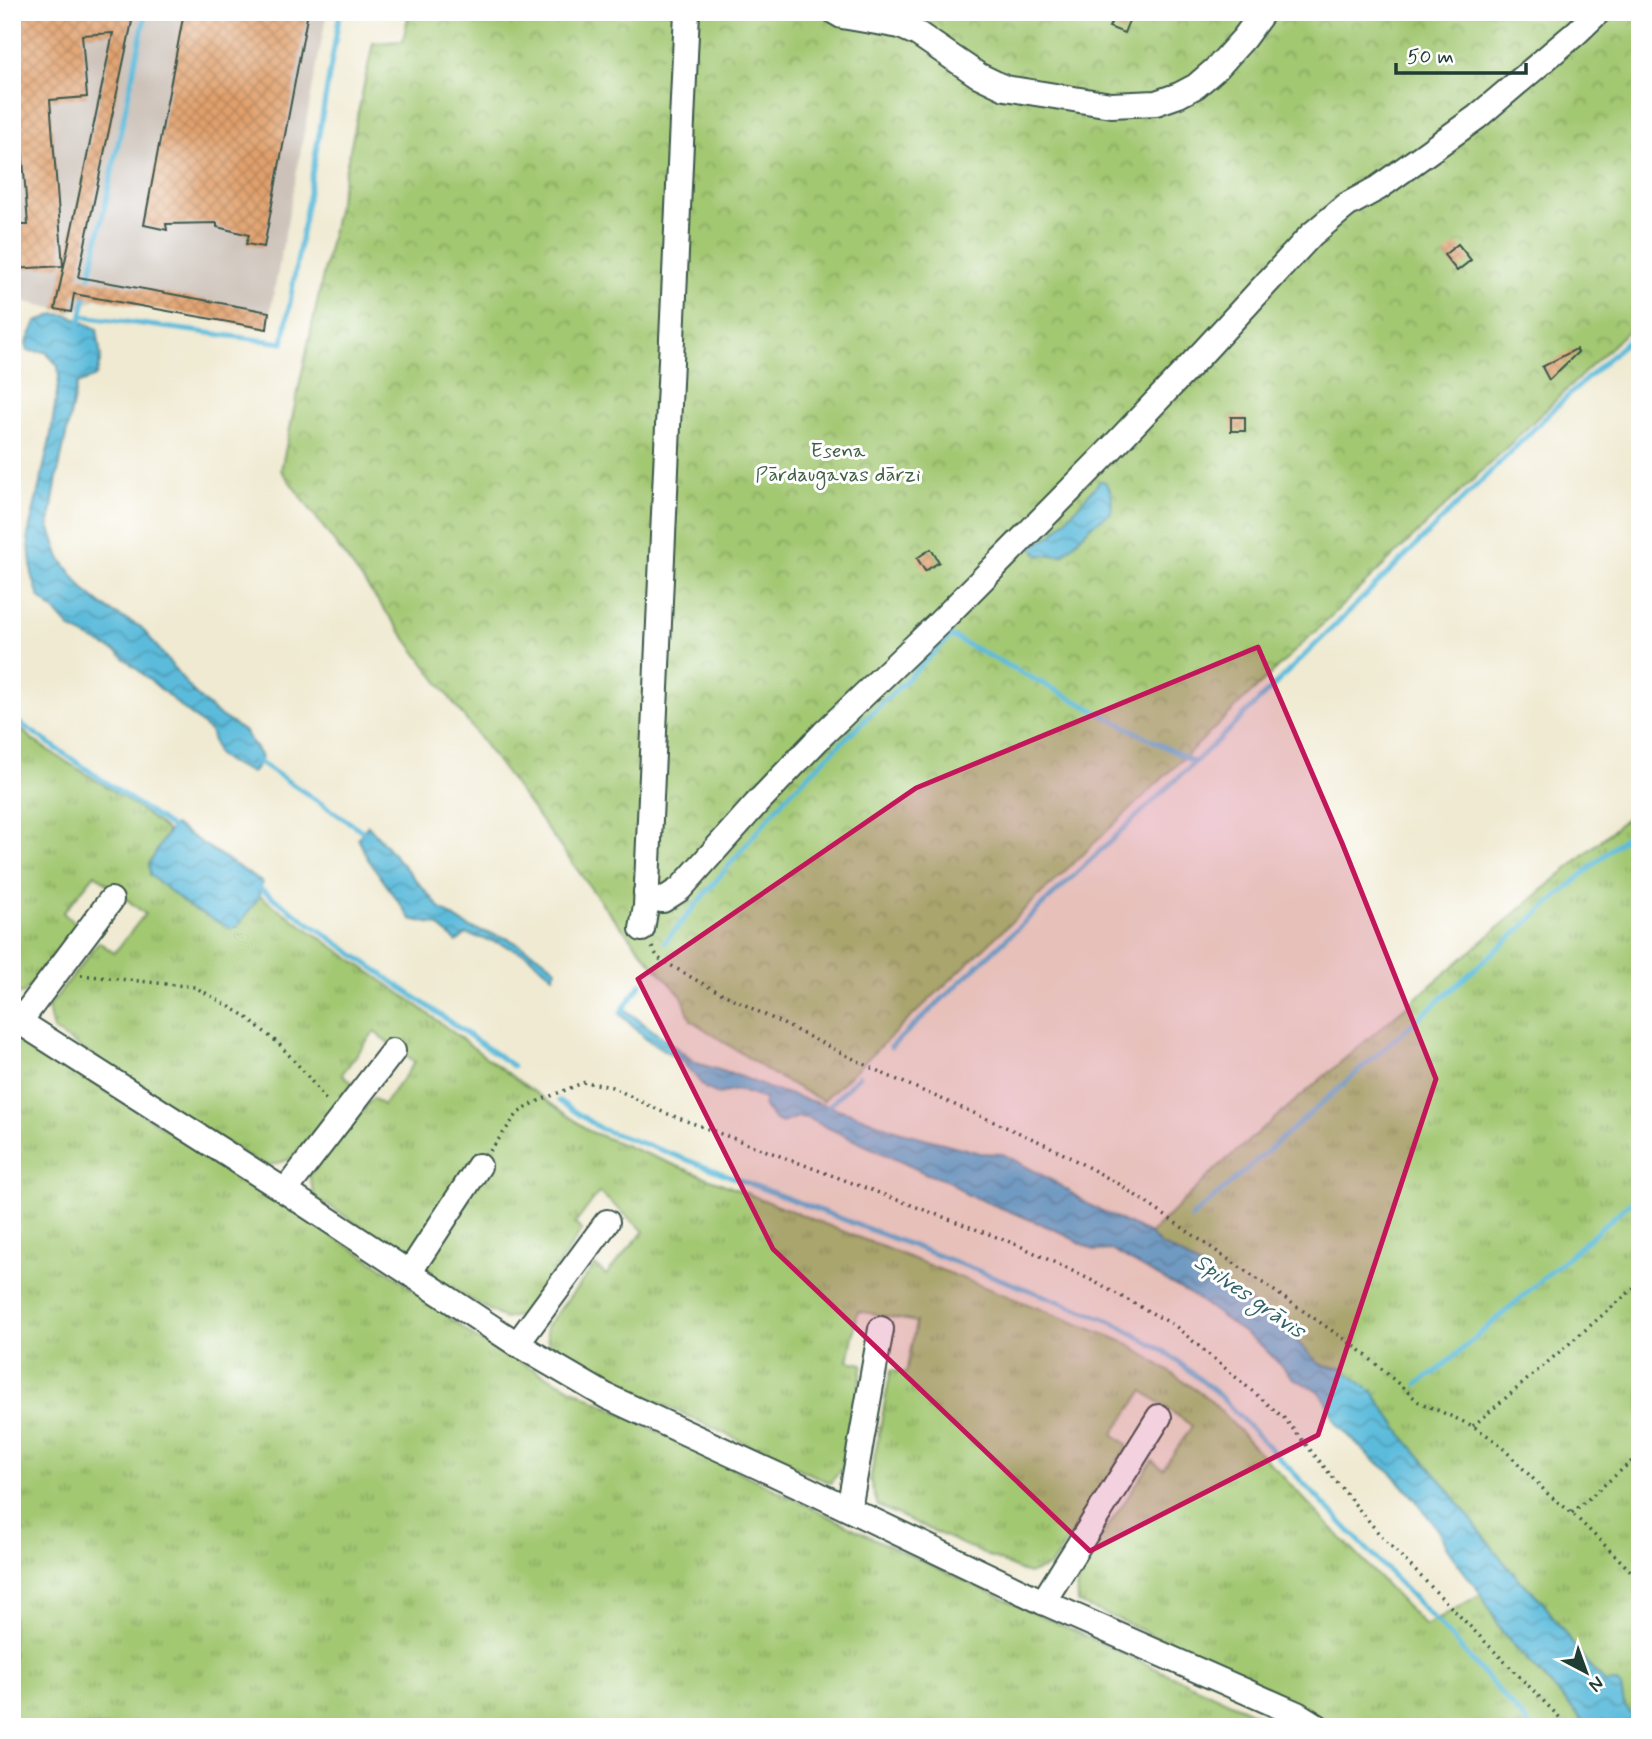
<svg xmlns="http://www.w3.org/2000/svg" width="1652" height="1739" viewBox="0 0 1652 1739" font-family="Mynerve,sans-serif">
<style>
.industrial{fill:#ccc2b9}
.grass{fill:url(#grass-tufts);stroke:#618253;stroke-width:2}
.park{fill:url(#park-crowns);stroke:#618253;stroke-width:2}
.water{fill:url(#water-waves);stroke:#3e7c88;stroke-width:2}
.lines{fill:none;stroke-linecap:round;stroke-linejoin:round}
.stream{stroke:#5cbbdb;stroke-width:5}
.building{fill:url(#building-cross-hatch)}
.minor-casing{stroke:#3e574c;stroke-width:28}
.path{stroke:#3e574c;stroke-width:3.5;stroke-dasharray:2 5;stroke-linecap:butt}
.minor{stroke:#fff;stroke-width:24}
.marked{fill:#c2185b;fill-opacity:0.2;stroke:#c2185b;stroke-width:5;stroke-linejoin:round}
.labels{text-anchor:middle;dominant-baseline:central;stroke-width:6;stroke-linejoin:round;paint-order:stroke}
.park-label{font-size:21px;fill:#406044;stroke:#fff}
.water-label{font-size:23px;font-style:italic;fill:#316366;stroke:#fff}
</style>
<defs>
<pattern id="grass-tufts" width="24" height="20" patternUnits="userSpaceOnUse" patternTransform="scale(1.75)"><rect width="24" height="20" fill="#a3c872"/><path d="M3 7l-1-3M5 7V3M7 7l1-3M15 17l-1-3M17 17v-4M19 17l1-3" fill="none" stroke="#84a45e"/></pattern>
<pattern id="park-crowns" width="20" height="18" patternUnits="userSpaceOnUse" patternTransform="scale(1.75)"><rect width="20" height="18" fill="#a3c872"/><path d="M2 6a3 3 0 1 1 6 0M12 15a3 3 0 1 1 6 0" fill="none" stroke="#84a45e"/></pattern>
<pattern id="water-waves" width="16" height="10" patternUnits="userSpaceOnUse" patternTransform="scale(1.75)"><rect width="16" height="10" fill="#5cbbdb"/><path d="M0 5q4-4 8 0t8 0" fill="none" stroke="#4b99b2"/></pattern>
<pattern id="building-cross-hatch" width="8" height="8" patternUnits="userSpaceOnUse" patternTransform="scale(1.75)"><rect width="8" height="8" fill="#e1a06c"/><path d="M0 0l8 8M0 8l8-8" fill="none" stroke="#b6845a"/></pattern>
</defs>
<rect width="100%" height="100%" fill="#fff"/>
<filter id="ink" filterUnits="userSpaceOnUse"><feTurbulence type="fractalNoise" baseFrequency=".0143" numOctaves="2"/><feDisplacementMap in="SourceGraphic" scale="14" xChannelSelector="R" yChannelSelector="G"/><feConvolveMatrix kernelMatrix="1 2 1 2 8 2 1 2 1" color-interpolation-filters="sRGB"/></filter>
<filter id="wash" filterUnits="userSpaceOnUse"><feTurbulence type="fractalNoise" baseFrequency=".00686" numOctaves="4" result="noise"/><feDisplacementMap in="SourceGraphic" scale="28" xChannelSelector="R" yChannelSelector="G"/><feGaussianBlur stdDeviation="1.57" result="paint"/><feColorMatrix in="noise" values="0 0 0 0 0 0 0 0 0 0 0 0 0 0 0 0 0 1.4 0 .05"/><feComposite in="paint" operator="in"/></filter>
<g filter="url(#wash)">
<rect width="100%" height="100%" fill="#f0ead2"/>
<polygon class="industrial" points="12,12 327,12 267,329 98,298 71,312 12,299"/>
<g class="grass">
<path d="M12 722C20 728 26 734 33 740 78 771 126 795 167 831L161 845 149 864 237 926 260 896 410 1000 495 1064 591 1132 1129 1344 1209 1399 1425 1626 1481 1594 1503 1634 1589 1727H1331L1242 1678 1120 1620 1078 1603 1077 1573 1152 1461 1163 1469 1192 1426 1143 1391 1113 1434 1128 1445 1051 1566 1028 1574 878 1506 870 1481 891 1370 906 1373 916 1322 858 1311 848 1361 863 1364 845 1465 830 1483 549 1351 546 1327 595 1265 606 1275 644 1231 599 1192 575 1224 582 1230 525 1314 505 1319 436 1279 392 1246 315 1197 309 1175 373 1098 383 1105 415 1062 374 1032 342 1074 353 1083 291 1159 264 1167 53 1030 48 1008 99 942 114 953 145 914 95 874 63 913 77 925 24 993 12 995Z"/>
<polygon points="1640,807 1640,1724 1624,1705 1620,1687 1616,1682 1605,1684 1582,1657 1541,1600 1518,1578 1503,1561 1443,1483 1406,1440 1373,1392 1350,1375 1344,1368 1325,1366 1319,1364 1283,1327 1182,1255 1160,1245 1150,1234 1220,1165"/>
<polygon points="12,1031 394,1275 481,1342 590,1398 883,1543 1283,1727 12,1727"/>
</g>
<polygon class="park" points="409,12 1640,12 1640,319 1168,773 823,1101 777,1077 691,1020 682,996 654,966 607,910 281,470 373,43 403,41"/>
<g class="water">
<polygon points="55,314 68,315 97,329 101,358 96,376 77,384 57,477 49,526 60,558 85,591 110,611 141,627 195,694 216,713 244,731 262,758 252,773 228,762 217,754 210,731 117,652 71,629 56,612 39,597 32,574 28,535 50,440 59,378 58,366 46,352 28,351 26,344 36,322"/>
<path d="M1100 481H1104C1114 492 1112 499 1111 513L1092 525 1063 555H1038L1034 550V546L1053 534Z"/>
<path d="M174 825 263 883 259 889 260 896 237 927 230 928 191 908 150 875 149 864C157 852 164 834 174 825Z"/>
<polygon points="368,825 441,909 469,927 509,939 541,957 556,969 553,976 526,954 499,943 466,934 457,942 437,925 411,919 368,859 358,838"/>
<polygon points="623,1008 696,1063 742,1077 768,1088 854,1114 898,1131 980,1153 1003,1154 1057,1183 1089,1205 1150,1234 1160,1245 1182,1255 1283,1327 1319,1364 1325,1366 1344,1368 1350,1375 1373,1392 1406,1440 1443,1483 1503,1561 1518,1578 1541,1600 1582,1657 1605,1683 1616,1682 1621,1687 1624,1705 1640,1724 1640,1727 1589,1727 1503,1633 1481,1594 1450,1553 1436,1527 1415,1499 1392,1473 1373,1460 1337,1424 1325,1400 1317,1390 1293,1378 1262,1346 1193,1296 1111,1250 1095,1251 1056,1230 966,1194 951,1182 927,1174 807,1118 798,1117 782,1123 775,1120 763,1106 765,1099 737,1090 718,1094 705,1088 683,1062 646,1039 620,1014"/>
</g>
<g class="lines">
<g class="stream">
<polyline points="82,316 283,343 340,12"/>
<polyline points="79,328 146,12"/>
<polyline points="12,715 14,719 175,830"/>
<polyline points="256,760 361,830 366,835"/>
<polyline points="255,885 513,1066"/>
<polyline points="665,942 785,798 951,636 1194,762"/>
<polyline points="623,1013 621,1012 641,984"/>
<polyline points="891,1047 1230,729 1555,408 1640,329"/>
<polyline points="559,1101 601,1129 661,1150 1113,1322 1167,1353 1216,1392 1437,1622 1531,1727"/>
<polyline points="826,1112 829,1106 859,1076"/>
<polyline points="1191,1218 1640,824"/>
<polyline points="1417,1384 1436,1372 1640,1194"/>
</g>
</g>
<g id="blocks">
<g class="building">
<polygon points="12,12 134,12 78,277 269,312 267,329 74,294 71,312 55,309 113,33 82,35 87,97 50,100 63,266 12,269 12,225 28,225"/>
<polygon points="184,12 308,12 264,247 246,244 249,235 217,227 217,223 166,224 167,230 144,225"/>
<polygon points="1116,12 1130,18 1124,33 1109,27"/>
<polygon points="1458,244 1471,260 1457,271 1444,255"/>
<polygon points="1576,349 1578,352 1549,380 1542,367"/>
<rect x="1231" y="417" width="14" height="14"/>
<polygon points="931,549 939,562 925,571 917,558"/>
</g>
</g>
</g>
<g filter="url(#ink)">
<use href="#blocks" fill-opacity="0" stroke="#3e574c" stroke-width="2"/>
<g class="lines">
<g class="minor-casing">
<g id="minor">
<polyline points="835,12 842,16 900,26 918,34 978,75 1005,88 1111,105 1156,103 1179,95 1196,86 1218,67 1244,38 1263,12"/>
<polyline points="646,892 653,899 663,900 680,889 756,804 824,733 939,623 1106,454 1205,350 1311,235 1347,205 1378,188 1477,117 1576,33 1598,12"/>
<polyline points="642,929 646,906 687,12"/>
<polyline points="12,1017 285,1191 517,1344 606,1396 790,1481 1043,1602 1297,1714 1318,1727"/>
<polyline points="20,1021 111,900"/>
<polyline points="285,1191 393,1051"/>
<polyline points="409,1273 479,1166"/>
<polyline points="517,1344 607,1222"/>
<polyline points="849,1509 881,1329"/>
<polyline points="1043,1602 1159,1417"/>
</g>
</g>
<g class="path">
<polyline points="652,947 658,958 705,985 884,1074 1047,1145 1119,1184 1360,1350 1419,1402 1473,1426 1497,1442 1549,1495 1572,1513 1640,1580"/>
<polyline points="81,975 195,987 244,1015 279,1044 306,1074 328,1103"/>
<polyline points="490,1151 518,1113 536,1102 585,1082 612,1087 660,1111 1018,1245 1091,1280 1174,1325 1284,1418 1381,1536 1569,1727"/>
<polyline points="1473,1426 1640,1283"/>
<polyline points="1572,1513 1640,1454"/>
</g>
<use href="#minor" class="minor"/>
</g>
</g>
<path class="marked" d="M1258 647 1342 843 1436 1079 1318 1435 1090 1551 773 1249 638 979 916 788Z"/>
<g class="labels">
<g class="park-label">
<text x="838" y="451">Esena<tspan x="838" dy="24">Pārdaugavas dārzi</tspan></text>
</g>
<g class="water-label">
<text transform="translate(1249 1297) rotate(35)">Spilves grāvis</text>
</g>
</g>
<rect width="1652" height="1739" fill="none" stroke="#fff" stroke-width="42"/>
<g transform="translate(1586 1672) rotate(139)" stroke="#ffffff" stroke-width="5" paint-order="stroke">
<path d="M0-5L12 26L0 18L-12 26Z" fill="#1f3d34"/>
<text y="-10" font-size="19" font-weight="bold" text-anchor="middle" fill="#1f3d34">N</text>
</g>
<path d="M1396 63v10h130v-10" fill="none" stroke="#1f3d34" stroke-width="3.5"/>
<text x="1407" y="63" font-size="21" fill="#1f3d34" stroke="#ffffff" stroke-width="5" paint-order="stroke">50 m</text>
</svg>
